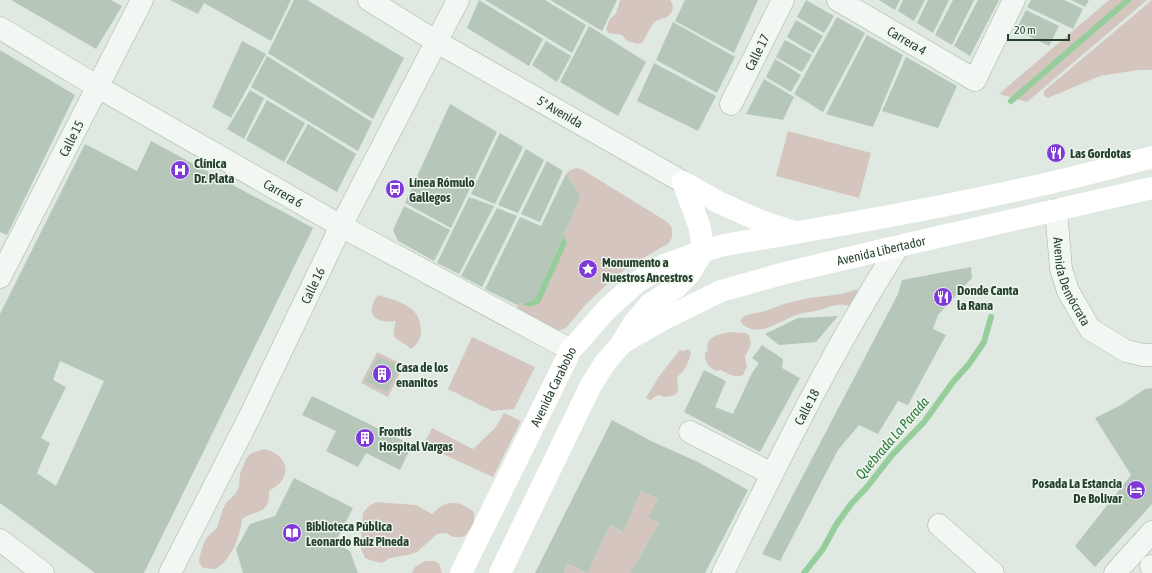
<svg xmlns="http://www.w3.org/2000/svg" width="1152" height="573" viewBox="0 0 1152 573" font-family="'Asap Condensed',sans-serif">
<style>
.green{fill:#d4c6bf}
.water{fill:#97cd9c}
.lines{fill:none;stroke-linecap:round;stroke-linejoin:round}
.stream{stroke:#97cd9c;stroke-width:6}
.building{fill:#b6c7b9;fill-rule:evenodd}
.minor-casing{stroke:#a4b4a7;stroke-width:23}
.tertiary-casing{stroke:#a4b4a7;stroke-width:23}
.minor{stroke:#f2f7f3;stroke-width:22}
.tertiary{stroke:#f2f7f3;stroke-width:22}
.secondary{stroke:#fff;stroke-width:22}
.labels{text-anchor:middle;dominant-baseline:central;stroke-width:3;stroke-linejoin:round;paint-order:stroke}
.street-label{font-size:13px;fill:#26422d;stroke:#eff7f0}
.poi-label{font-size:13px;font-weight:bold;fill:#26422d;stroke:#eff7f0;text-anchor:start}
.water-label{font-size:14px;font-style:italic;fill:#2d7938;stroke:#eff7f0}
</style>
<rect width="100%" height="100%" fill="#dfe9e1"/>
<g class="green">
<path d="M620 0H670C674 5 674 12 668 16 665 19 660 18 656 21 651 25 646 36 643 42L638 44 627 41 622 35 609 33 606 30 609 20 616 13Z"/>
<polygon points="1109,0 1147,0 1027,102 999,94"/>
<polygon points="1152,0 1152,70 1138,70 1100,76 1048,98 1044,96 1044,91"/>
<polygon points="788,131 871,153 859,198 776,176"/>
<polygon points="577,168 583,170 666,221 671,226 672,230 672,237 669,243 633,264 616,276 585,305 566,328 559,331 518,309 517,305 535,299 581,196 566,174 570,170"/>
<path d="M863 289 850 306C837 303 832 306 820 310 812 312 804 312 796 315 779 321 755 341 740 321L743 317 747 315 765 311 787 303 809 298 842 294 854 290Z"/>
<path d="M378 295C397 301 421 305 421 331 421 338 417 345 411 349 399 337 389 343 396 321 375 324 364 314 378 295Z"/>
<path d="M732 332 745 333 749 335 751 344 745 357 747 367 743 375C733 378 729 374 721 370L716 371C709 367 704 362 705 353L708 350C704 335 722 334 732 332Z"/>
<polygon points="472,337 535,367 514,409 492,411 448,389"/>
<path d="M688 349 691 352C689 362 685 371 677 377L678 391 675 395 666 397 658 395 650 400 646 398 660 375 680 350 684 351Z"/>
<polygon points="377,352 404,365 388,397 361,383"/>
<polygon points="504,413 521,421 493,477 423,445 432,428 473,449 495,428"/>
<path d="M264 449C281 453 293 467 280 483 277 486 273 488 269 491 270 515 257 509 242 519 240 538 232 558 216 569L203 568 199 562 200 555 204 543 207 537 217 528 223 509 226 503 236 493 239 487 240 474 246 459 250 454Z"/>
<polygon points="641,491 658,499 649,517 659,523 630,573 564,573 568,564 588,573 610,525 622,532"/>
<path d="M376 502 416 505 432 514C446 499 458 500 474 512 476 523 471 530 463 537H453L446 533 437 534 417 552 408 555 390 558 382 563 373 561 365 558 361 549V540L363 513 368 507Z"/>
<polygon points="426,561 434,561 439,564 442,573 412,573 415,567"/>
</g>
<polygon class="water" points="564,235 567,243 540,303 530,307 522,304 535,299"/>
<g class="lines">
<g class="stream">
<polyline points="1011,101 1128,0"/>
<polyline points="804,573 823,549 836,525 851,504 867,487 892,455 924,422 953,382 969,364 984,342 991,317"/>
</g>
</g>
<g class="building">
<polygon points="11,0 111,0 122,6 96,49"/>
<polygon points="170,0 291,0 271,41 204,3 198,14"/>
<polygon points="294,0 307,0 404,58 373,119 268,53"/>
<polygon points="479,0 543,39 529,66 467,28"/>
<polygon points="485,0 545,0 586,25 572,53"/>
<polygon points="550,0 617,0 602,31"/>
<polygon points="685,0 758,0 734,53 675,21"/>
<polygon points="806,0 834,16 824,33 797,17"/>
<polygon points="879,0 900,0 895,10"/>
<polygon points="903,0 925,0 914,21 898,11"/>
<polygon points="928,0 949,0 933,33 917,23"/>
<polygon points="953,0 974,0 952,45 935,35"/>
<polygon points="978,0 999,0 970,56 954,46"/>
<polygon points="1031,0 1064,0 1083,9 1073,29 1027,7"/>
<polygon points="1071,0 1089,0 1085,7"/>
<polygon points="1026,10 1059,26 1049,46 1016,30"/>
<polygon points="837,17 865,33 823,112 794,94"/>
<polygon points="796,20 823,36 813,53 787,37"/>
<polygon points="673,22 735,57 717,93 656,60"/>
<polygon points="589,26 646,62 618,116 560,82"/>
<polygon points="867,35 903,55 873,127 826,114"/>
<polygon points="785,40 812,55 802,72 776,57"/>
<polygon points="242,41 266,54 231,118 212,107"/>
<polygon points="546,41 571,56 557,82 532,65"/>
<polygon points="0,50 75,95 7,235 0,232"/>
<polygon points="267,56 372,122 358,151 251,87"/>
<polygon points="906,57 957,86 938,128 882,111"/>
<polygon points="775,59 801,75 791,92 766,77"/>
<polygon points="654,63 716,96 698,131 637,101"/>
<polygon points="764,79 794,97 783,120 746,114"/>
<polygon points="250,90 264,98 244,139 227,129"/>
<polygon points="267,100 305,123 284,162 246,140"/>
<polygon points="450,104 497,132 451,228 405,203"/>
<polygon points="308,124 356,154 337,192 286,163"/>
<polygon points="500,133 523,147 495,204 471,194"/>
<path d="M151 141 313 228 144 573H95L0 503V314L85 144 137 171ZM60 361 104 381 56 486 37 473 50 443 41 438 66 387 53 380Z"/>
<polygon points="526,149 544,160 518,213 498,205"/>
<polygon points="547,161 563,171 540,222 521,214"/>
<polygon points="566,174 581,196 535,299 517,305 485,289 520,217 541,226"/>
<polygon points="469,197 494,206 459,274 437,263"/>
<polygon points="404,206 450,230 434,261 398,241 393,230"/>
<polygon points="497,208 517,216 482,287 461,276"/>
<polygon points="971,267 972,278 938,315 933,329 946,335 908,405 898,401 878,434 859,425 838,450 780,561 762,554 898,294 902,280"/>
<polygon points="838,316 816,342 779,345 765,334 798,318"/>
<polygon points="762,345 783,359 782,368 800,378 760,452 684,412 704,370 726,381 715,407 733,414 752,373 759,363 752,358"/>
<polygon points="378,356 400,367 387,392 365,381"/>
<polygon points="1152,388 1152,504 1095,567 1075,546 1131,475 1095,418 1121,405 1145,389"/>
<polygon points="312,396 412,445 400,470 366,453 358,467 326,451 336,431 302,415"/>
<polygon points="612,420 653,442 698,462 748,490 705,573 630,573 659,523 648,517 658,499 641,491 623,532 610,525 588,573 568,564 564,573 535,573"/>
<polygon points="294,478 353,508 335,543 350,551 358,573 243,573 236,549 250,524 275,516"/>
</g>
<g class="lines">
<g class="minor-casing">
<g id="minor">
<path id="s1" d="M838 0 975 80 1014 0"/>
<path id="s2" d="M0 28 98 87 341 226 571 350"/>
<path id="s3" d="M731 104 783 0"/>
<path id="s4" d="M1056 210 1061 269 1068 291 1090 329 1126 351 1143 355H1152"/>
<path id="s5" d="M0 277 142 0"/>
<polyline points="690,432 772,474"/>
<polyline points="939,525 993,573"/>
<polyline points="1151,566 1152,567"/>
<path id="s6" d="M170 573 250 416 341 226 458 0"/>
<path id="s7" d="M723 573C778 462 832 350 899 246"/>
<polyline points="1115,573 1152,532"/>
</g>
</g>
<g class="tertiary-casing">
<g id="tertiary">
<polyline points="369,0 437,42 683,182"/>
<polyline points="0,540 43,573"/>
</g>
</g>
<use href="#minor" class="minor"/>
<use href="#tertiary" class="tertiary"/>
<g class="secondary">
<polyline points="683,182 718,202 758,220 794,232"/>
<path id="s8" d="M622 343 664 319 721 291 785 273 899 246 1152 188"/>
<path id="s9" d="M461 573 571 350 607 309 636 283 664 265 703 251 724 245C867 221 1011 196 1152 157"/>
<polyline points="500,573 591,385 605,363 622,343 634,323 650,304 675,288 690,273 703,251 700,228 683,182"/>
</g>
</g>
<defs>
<g id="restaurant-disc" transform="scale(1)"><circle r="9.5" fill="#8039d9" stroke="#eff7f0"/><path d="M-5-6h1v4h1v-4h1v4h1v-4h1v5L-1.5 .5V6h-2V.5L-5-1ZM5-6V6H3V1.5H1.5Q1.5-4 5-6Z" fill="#fff"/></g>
<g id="hospital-disc" transform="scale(1)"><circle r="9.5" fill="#8039d9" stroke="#eff7f0"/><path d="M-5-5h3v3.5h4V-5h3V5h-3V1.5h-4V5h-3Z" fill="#fff"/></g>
<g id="bus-disc" transform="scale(1)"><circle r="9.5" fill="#8039d9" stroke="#eff7f0"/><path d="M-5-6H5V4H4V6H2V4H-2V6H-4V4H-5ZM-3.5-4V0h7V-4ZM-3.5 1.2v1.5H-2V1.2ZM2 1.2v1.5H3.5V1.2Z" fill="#fff"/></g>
<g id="sight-disc" transform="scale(1)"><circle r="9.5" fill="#8039d9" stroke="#eff7f0"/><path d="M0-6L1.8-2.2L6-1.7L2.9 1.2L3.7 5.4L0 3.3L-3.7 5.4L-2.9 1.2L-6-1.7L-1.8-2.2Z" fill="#fff"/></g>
<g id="building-disc" transform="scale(1)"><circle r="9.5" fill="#8039d9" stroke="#eff7f0"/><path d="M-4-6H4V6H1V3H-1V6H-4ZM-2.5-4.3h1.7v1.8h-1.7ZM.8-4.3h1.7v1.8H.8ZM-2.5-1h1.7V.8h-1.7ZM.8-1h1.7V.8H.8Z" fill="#fff"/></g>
<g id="hotel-disc" transform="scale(1)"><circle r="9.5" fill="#8039d9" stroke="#eff7f0"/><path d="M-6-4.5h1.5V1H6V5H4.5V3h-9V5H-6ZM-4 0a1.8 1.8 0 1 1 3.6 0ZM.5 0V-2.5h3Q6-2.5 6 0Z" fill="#fff"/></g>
<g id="library-disc" transform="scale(1)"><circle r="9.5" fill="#8039d9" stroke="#eff7f0"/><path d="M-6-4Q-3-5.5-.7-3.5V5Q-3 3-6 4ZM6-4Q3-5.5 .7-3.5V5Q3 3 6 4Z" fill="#fff"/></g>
</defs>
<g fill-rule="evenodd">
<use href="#restaurant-disc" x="1056" y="153"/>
<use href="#hospital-disc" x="180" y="170"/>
<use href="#bus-disc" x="395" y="189"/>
<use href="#sight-disc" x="588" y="269"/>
<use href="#restaurant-disc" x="943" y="297"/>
<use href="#building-disc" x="382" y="374"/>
<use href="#building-disc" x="365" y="438"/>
<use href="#hotel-disc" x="1136" y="490"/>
<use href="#library-disc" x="292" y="533"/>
</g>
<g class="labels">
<g class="street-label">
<text stroke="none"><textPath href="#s1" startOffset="80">Carrera 4</textPath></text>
<text stroke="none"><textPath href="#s3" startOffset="58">Calle 17</textPath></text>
<text transform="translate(560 112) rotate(30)">5ª Avenida</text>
<text stroke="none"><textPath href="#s5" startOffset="156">Calle 15</textPath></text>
<text stroke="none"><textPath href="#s2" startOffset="328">Carrera 6</textPath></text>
<text stroke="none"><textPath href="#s8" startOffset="277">Avenida Libertador</textPath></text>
<text stroke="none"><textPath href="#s4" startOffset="74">Avenida Demócrata</textPath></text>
<text stroke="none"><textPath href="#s6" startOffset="321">Calle 16</textPath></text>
<text stroke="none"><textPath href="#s9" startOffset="208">Avenida Carabobo</textPath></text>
<text stroke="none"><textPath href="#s7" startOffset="186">Calle 18</textPath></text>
</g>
<g class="poi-label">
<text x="1070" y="153">Las Gordotas</text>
<text x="194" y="163">Clínica<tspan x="194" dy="15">Dr. Plata</tspan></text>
<text x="409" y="182">Línea Rómulo<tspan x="409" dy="15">Gallegos</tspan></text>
<text x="602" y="262">Monumento a<tspan x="602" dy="15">Nuestros Ancestros</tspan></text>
<text x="957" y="290">Donde Canta<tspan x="957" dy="15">la Rana</tspan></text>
<text x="396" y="367">Casa de los<tspan x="396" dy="15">enanitos</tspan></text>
<text x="379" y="431">Frontis<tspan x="379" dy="15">Hospital Vargas</tspan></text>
<text x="1122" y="483" text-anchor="end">Posada La Estancia<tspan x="1122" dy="15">De Bolivar</tspan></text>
<text x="306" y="526">Biblioteca Pública<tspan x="306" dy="15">Leonardo Ruiz Pineda</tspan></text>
</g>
<g class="water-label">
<text transform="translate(892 438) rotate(-49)">Quebrada La Parada</text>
</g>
</g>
<path d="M1008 34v6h61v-6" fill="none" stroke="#26422d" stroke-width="2"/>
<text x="1014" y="34" font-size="12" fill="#26422d" stroke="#eff7f0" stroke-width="3" paint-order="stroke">20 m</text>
</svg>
